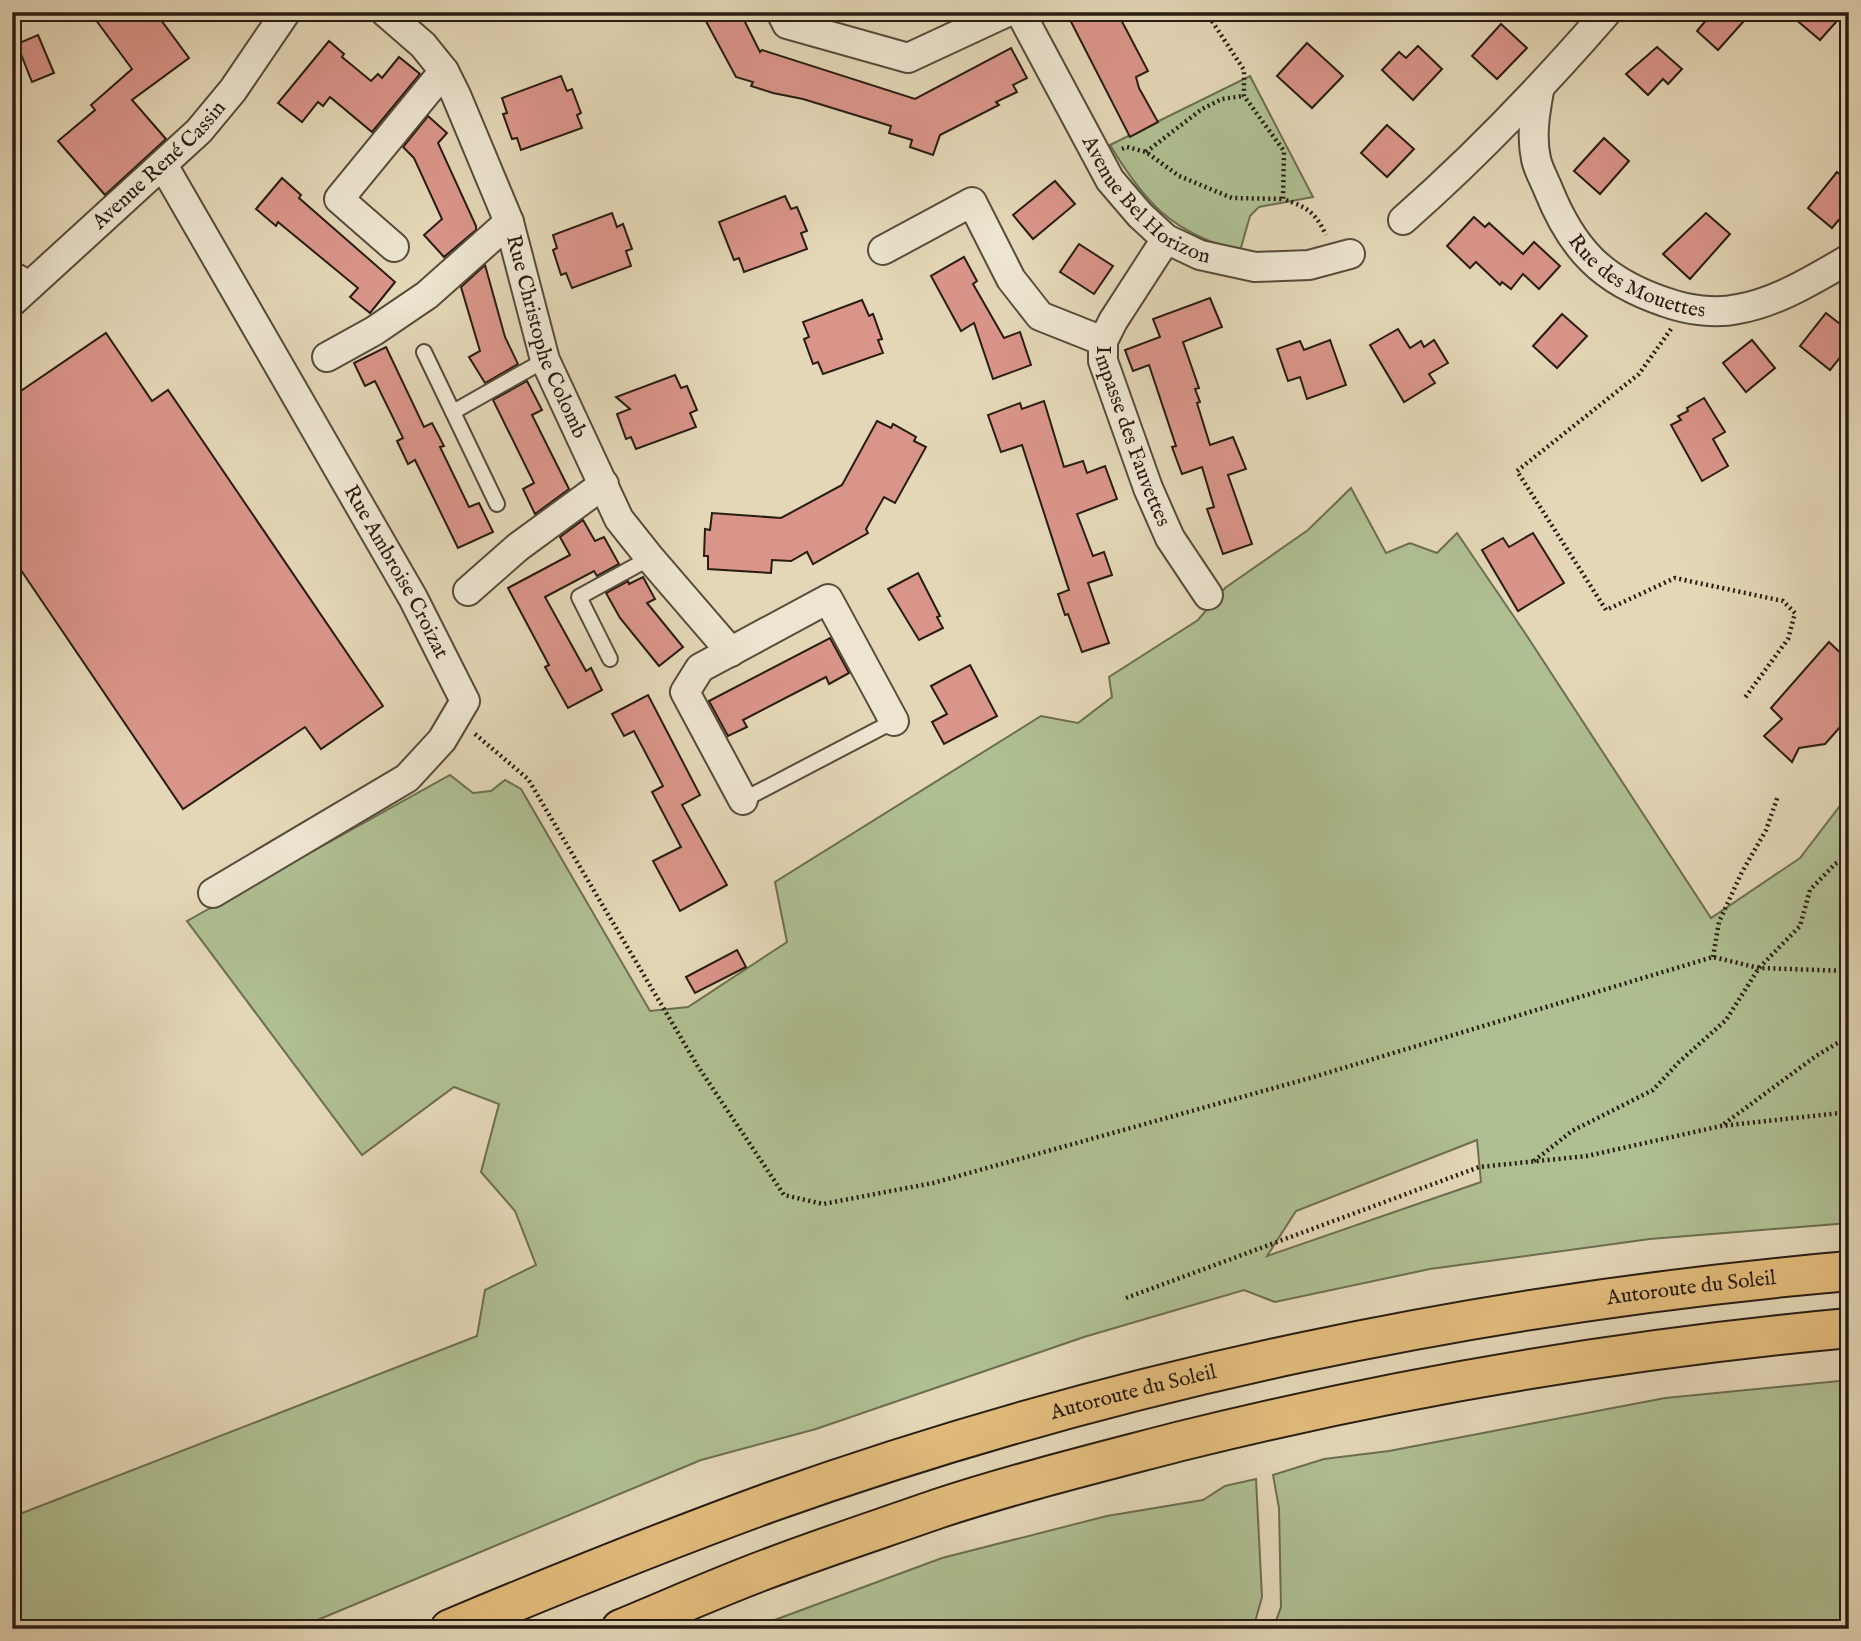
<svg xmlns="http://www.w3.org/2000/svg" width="1861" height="1641" viewBox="0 0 1861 1641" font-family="'IM FELL English',serif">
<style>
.green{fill:#afbf92;stroke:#6c6e52;stroke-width:2;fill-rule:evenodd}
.building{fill:#da958a;stroke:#281c13;stroke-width:2}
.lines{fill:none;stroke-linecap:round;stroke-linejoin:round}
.service-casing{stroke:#574b3c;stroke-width:18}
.minor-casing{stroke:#574b3c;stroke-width:32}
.motorway-casing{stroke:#281c13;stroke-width:42}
.path{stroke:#281c13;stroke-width:4.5;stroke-dasharray:2 3.5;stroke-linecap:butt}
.service{stroke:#ede5d0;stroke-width:14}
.minor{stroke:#ede5d0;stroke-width:28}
.motorway{stroke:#e2bc7c;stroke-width:38}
.labels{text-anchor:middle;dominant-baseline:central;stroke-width:6;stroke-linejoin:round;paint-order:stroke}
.street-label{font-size:21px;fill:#281c13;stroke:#ede5d0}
</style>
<rect width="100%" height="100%" fill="#e4d7b7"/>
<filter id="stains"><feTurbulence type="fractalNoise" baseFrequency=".00286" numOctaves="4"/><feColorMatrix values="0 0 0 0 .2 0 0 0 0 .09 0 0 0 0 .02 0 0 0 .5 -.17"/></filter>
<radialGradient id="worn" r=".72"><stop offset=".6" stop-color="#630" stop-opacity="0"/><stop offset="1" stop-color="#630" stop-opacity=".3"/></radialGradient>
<g class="green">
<path d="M1250 76 1313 197 1259 207 1250 216 1240 251C1172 233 1145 203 1110 145Z"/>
<path d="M1351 488 1386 553 1410 543 1437 553 1457 533 1525 633 1711 918 1800 858 1849 794V1223L1650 1239 1430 1269 1275 1302 1244 1290 1084 1337 816 1429 701 1460 296 1629H12V1517L477 1336 485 1290 536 1265 515 1211 481 1172 499 1104 454 1087 362 1155 187 921 450 775 473 793 491 791 505 780 521 789 650 1011 688 1007 787 942 775 882 1041 716 1078 723 1112 697 1109 677 1198 620 1225 588 1308 530ZM1477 1140 1481 1182 1267 1256 1296 1211Z"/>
<polygon points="1849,1380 1849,1629 1273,1629 1281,1607 1279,1508 1273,1475 1324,1459 1389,1451 1665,1398"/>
<polygon points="1256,1479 1262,1597 1253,1629 750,1629 942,1558 1107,1516 1203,1500 1225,1486"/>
</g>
<g class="building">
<polygon points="90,12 155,12 189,58 132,100 166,139 105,195 58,141 95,110 91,105 132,69"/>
<polygon points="701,12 740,12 760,52 762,50 915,99 1011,48 1027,78 1013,85 1017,92 996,102 999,105 940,135 933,155 910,147 912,140 889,133 891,126 803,99 773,93 751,86 753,82 736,77"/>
<polygon points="1066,12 1117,12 1148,71 1136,77 1139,88 1158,122 1130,137"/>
<polygon points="1713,12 1733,12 1743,22 1718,50 1697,31"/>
<polygon points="1787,12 1845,12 1820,40"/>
<polygon points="1501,24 1527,48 1497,79 1472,56"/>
<polygon points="38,35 54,73 32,82 17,44"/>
<polygon points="329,41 344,54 342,57 371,81 378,74 382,78 399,57 420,74 372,132 330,97 323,106 318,102 302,122 278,103"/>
<polygon points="1307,43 1343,76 1312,108 1277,76"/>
<polygon points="1418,46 1442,69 1413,100 1382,70 1399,52 1406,58"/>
<polygon points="1657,47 1682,69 1668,84 1663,79 1648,95 1626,74"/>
<polygon points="561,76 567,91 572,89 581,113 577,115 582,128 521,150 517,138 512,139 503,114 507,113 502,98"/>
<polygon points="428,116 447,133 438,143 476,226 476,230 444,257 424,235 442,219 414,158 403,147"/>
<polygon points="1387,125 1414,149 1387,177 1361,153"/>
<polygon points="1604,138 1629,161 1600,194 1574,171"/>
<polygon points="1837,172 1849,182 1849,208 1832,228 1808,208"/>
<polygon points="282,178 301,195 299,198 395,282 370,313 350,297 358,288 278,222 276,226 256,209"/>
<polygon points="1055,181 1075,204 1033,239 1013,215"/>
<polygon points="785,196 791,209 797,207 807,231 801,233 807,249 744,272 739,258 734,260 719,222"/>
<polygon points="612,213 617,227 623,224 632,249 626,251 631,266 572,288 566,273 561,275 553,250 557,248 553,235"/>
<polygon points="1706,213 1730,234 1690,279 1663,254"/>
<polygon points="1474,217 1485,227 1489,223 1523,254 1534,242 1560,266 1539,289 1523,274 1511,289 1502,282 1500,285 1476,262 1470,268 1447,246"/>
<polygon points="1079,244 1113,266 1094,294 1060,272"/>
<polygon points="964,257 977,281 973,284 1004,338 1020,332 1031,365 993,379 974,323 961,331 931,276"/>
<polygon points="485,265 505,337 518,364 485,383 469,357 480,351 461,287"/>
<polygon points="1210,298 1222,327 1183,342 1199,388 1195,389 1200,402 1197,403 1210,445 1233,437 1246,469 1228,475 1252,544 1223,554 1207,509 1214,507 1202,467 1182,474 1172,447 1176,446 1149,365 1133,371 1125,350 1160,337 1153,319"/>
<polygon points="862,300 869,316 873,314 882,339 878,340 883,353 823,374 818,362 813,364 804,339 809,337 803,322"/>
<polygon points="1826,313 1849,331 1849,346 1830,370 1800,346"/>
<polygon points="1562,314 1587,336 1557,368 1533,346"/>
<polygon points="1398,329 1410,348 1421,341 1424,347 1434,340 1448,363 1429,374 1435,383 1404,402 1370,345"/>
<polygon points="106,333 152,401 168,390 383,706 321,749 305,727 183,809 12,557 12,397"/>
<polygon points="1330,340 1346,385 1307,399 1300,377 1288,381 1277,349 1300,341 1304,350"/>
<polygon points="1752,340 1775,368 1746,392 1723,363"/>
<polygon points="386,347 424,427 432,423 444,446 440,447 469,507 479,503 493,532 458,548 415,460 408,464 397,441 403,438 375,381 365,386 354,363"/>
<polygon points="675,375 681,388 687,386 697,410 690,413 696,427 636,449 631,437 626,439 617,414 630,409 616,397"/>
<polygon points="527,381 542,410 532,415 569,489 535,514 523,489 534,483 493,400"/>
<polygon points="1704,398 1725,432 1713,439 1728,466 1702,481 1671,425 1681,420 1678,416 1688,411 1687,408"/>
<polygon points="1044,401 1064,467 1083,461 1087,473 1105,466 1117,499 1077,514 1093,556 1104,552 1112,575 1088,583 1109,643 1082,652 1068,614 1065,615 1058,594 1069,590 1022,445 1001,452 988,415 1020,403 1022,409"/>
<polygon points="877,421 891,428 893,424 916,437 914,441 926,447 895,503 884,497 866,529 868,533 813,564 807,552 791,561 772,560 771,573 708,569 708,556 704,556 705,529 710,530 712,513 781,518 842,485"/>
<polygon points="583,520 595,541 604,537 619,564 597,576 594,571 545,597 586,671 591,668 602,690 568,708 545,667 549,665 508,588 570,555 560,537"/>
<polygon points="1533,533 1564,583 1518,611 1482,550 1503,538 1509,547"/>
<polygon points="918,573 940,616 937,617 943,628 919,640 888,589"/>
<polygon points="643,577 655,599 647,603 683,647 659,666 620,618 606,593 628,581 629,584"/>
<polygon points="830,638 849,673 829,684 826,677 743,720 747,727 728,736 709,701"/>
<polygon points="1829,642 1849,661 1849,717 1825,744 1799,748 1792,762 1764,736 1782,719 1771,708"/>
<polygon points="970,665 997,716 944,744 932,722 947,714 931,686"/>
<polygon points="648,695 700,795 682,805 727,885 680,911 653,861 681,847 652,792 663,786 634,731 624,736 612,714"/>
<polygon points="737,950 746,967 695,993 686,977"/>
</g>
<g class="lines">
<g class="service-casing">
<g id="service">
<polyline points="12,268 35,281"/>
<polyline points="424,352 497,504"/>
<polyline points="453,412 545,360"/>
<polyline points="610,659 579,597 650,558"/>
<polyline points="743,800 894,721"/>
</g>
</g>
<g class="minor-casing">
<g id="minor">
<path id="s1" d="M385 12 423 45 444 71 456 95 509 222 545 360 619 519 650 558 731 652"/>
<polyline points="781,12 787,24 908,58 1007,12"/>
<path id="s2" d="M1020 12 1110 180 1140 215 1166 239 1200 255 1255 267 1309 265 1350 254"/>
<path id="s3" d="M1539 91C1535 113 1531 136 1536 159 1538 169 1544 179 1548 189 1572 249 1602 281 1665 302 1687 310 1715 314 1738 309 1778 302 1814 279 1849 259"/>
<path id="s4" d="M163 165 413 598 465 701 442 740 407 778 213 893"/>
<path d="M1403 220C1478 154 1542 87 1607 12"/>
<path id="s5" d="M1166 239 1113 321 1103 341V361L1148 488 1170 538 1208 595"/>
<polyline points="394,247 339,199 444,71"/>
<polyline points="883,250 972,202 1011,279 1040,316 1103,341"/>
<path id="s6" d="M12 302 199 131 233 90 286 12"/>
<polyline points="327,357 374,331 427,295 509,222"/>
<polyline points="468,591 518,547 604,484"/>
<polyline points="743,800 685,692 700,668 828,599 894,721"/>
</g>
</g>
<g class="motorway-casing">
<g id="motorway">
<path id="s7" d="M450 1629C555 1585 661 1542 768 1503 1115 1379 1482 1303 1849 1271"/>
<path d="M621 1629C672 1608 723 1585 775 1566 828 1546 883 1528 937 1509 1016 1483 1097 1463 1177 1442 1398 1387 1622 1349 1849 1328"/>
</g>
</g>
<g class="path">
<path d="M1206 12 1244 70V96L1284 151 1283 199C1307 207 1315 212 1326 235"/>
<polyline points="1122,149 1127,147 1146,152 1179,176 1232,198 1283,199"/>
<polyline points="1146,152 1202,109 1222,99 1243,96"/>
<polyline points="1671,329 1639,374 1517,471 1606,610 1675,578 1783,601 1795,613 1788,639 1744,699"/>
<polyline points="475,734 528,779 697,1065 784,1195 823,1204 933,1183 1310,1078 1713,957 1759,968 1849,971"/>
<polyline points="1713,957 1719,922 1741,874 1766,830 1778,796"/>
<polyline points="1724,1124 1816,1056 1849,1036"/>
<polyline points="1534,1161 1572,1131 1653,1090 1679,1062 1726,1020 1759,968 1800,926 1810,890 1835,864 1849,855"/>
<polyline points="1126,1298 1479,1167 1587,1156 1721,1126 1849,1112"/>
</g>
<use href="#service" class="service"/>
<use href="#minor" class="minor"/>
<use href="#motorway" class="motorway"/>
</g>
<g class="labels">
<g class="street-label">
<text stroke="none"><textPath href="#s6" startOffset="201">Avenue René Cassin</textPath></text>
<text stroke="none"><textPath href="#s2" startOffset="231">Avenue Bel Horizon</textPath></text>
<text stroke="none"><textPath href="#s3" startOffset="233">Rue des Mouettes</textPath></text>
<text stroke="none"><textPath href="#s1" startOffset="369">Rue Christophe Colomb</textPath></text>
<text stroke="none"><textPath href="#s5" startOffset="220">Impasse des Fauvettes</textPath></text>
<text stroke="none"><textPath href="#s4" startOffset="469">Rue Ambroise Croizat</textPath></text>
<text stroke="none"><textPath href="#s7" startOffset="1292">Autoroute du Soleil</textPath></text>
<text stroke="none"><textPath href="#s7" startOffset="724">Autoroute du Soleil</textPath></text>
</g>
</g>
<rect width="1861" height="1641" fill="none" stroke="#e4d7b7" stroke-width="42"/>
<rect x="14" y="14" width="1833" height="1613" fill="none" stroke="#281c13" stroke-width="3.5"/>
<rect x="21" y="21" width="1819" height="1599" fill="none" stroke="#281c13" stroke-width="2"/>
<rect width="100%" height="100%" filter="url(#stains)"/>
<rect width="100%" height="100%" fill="url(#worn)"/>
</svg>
